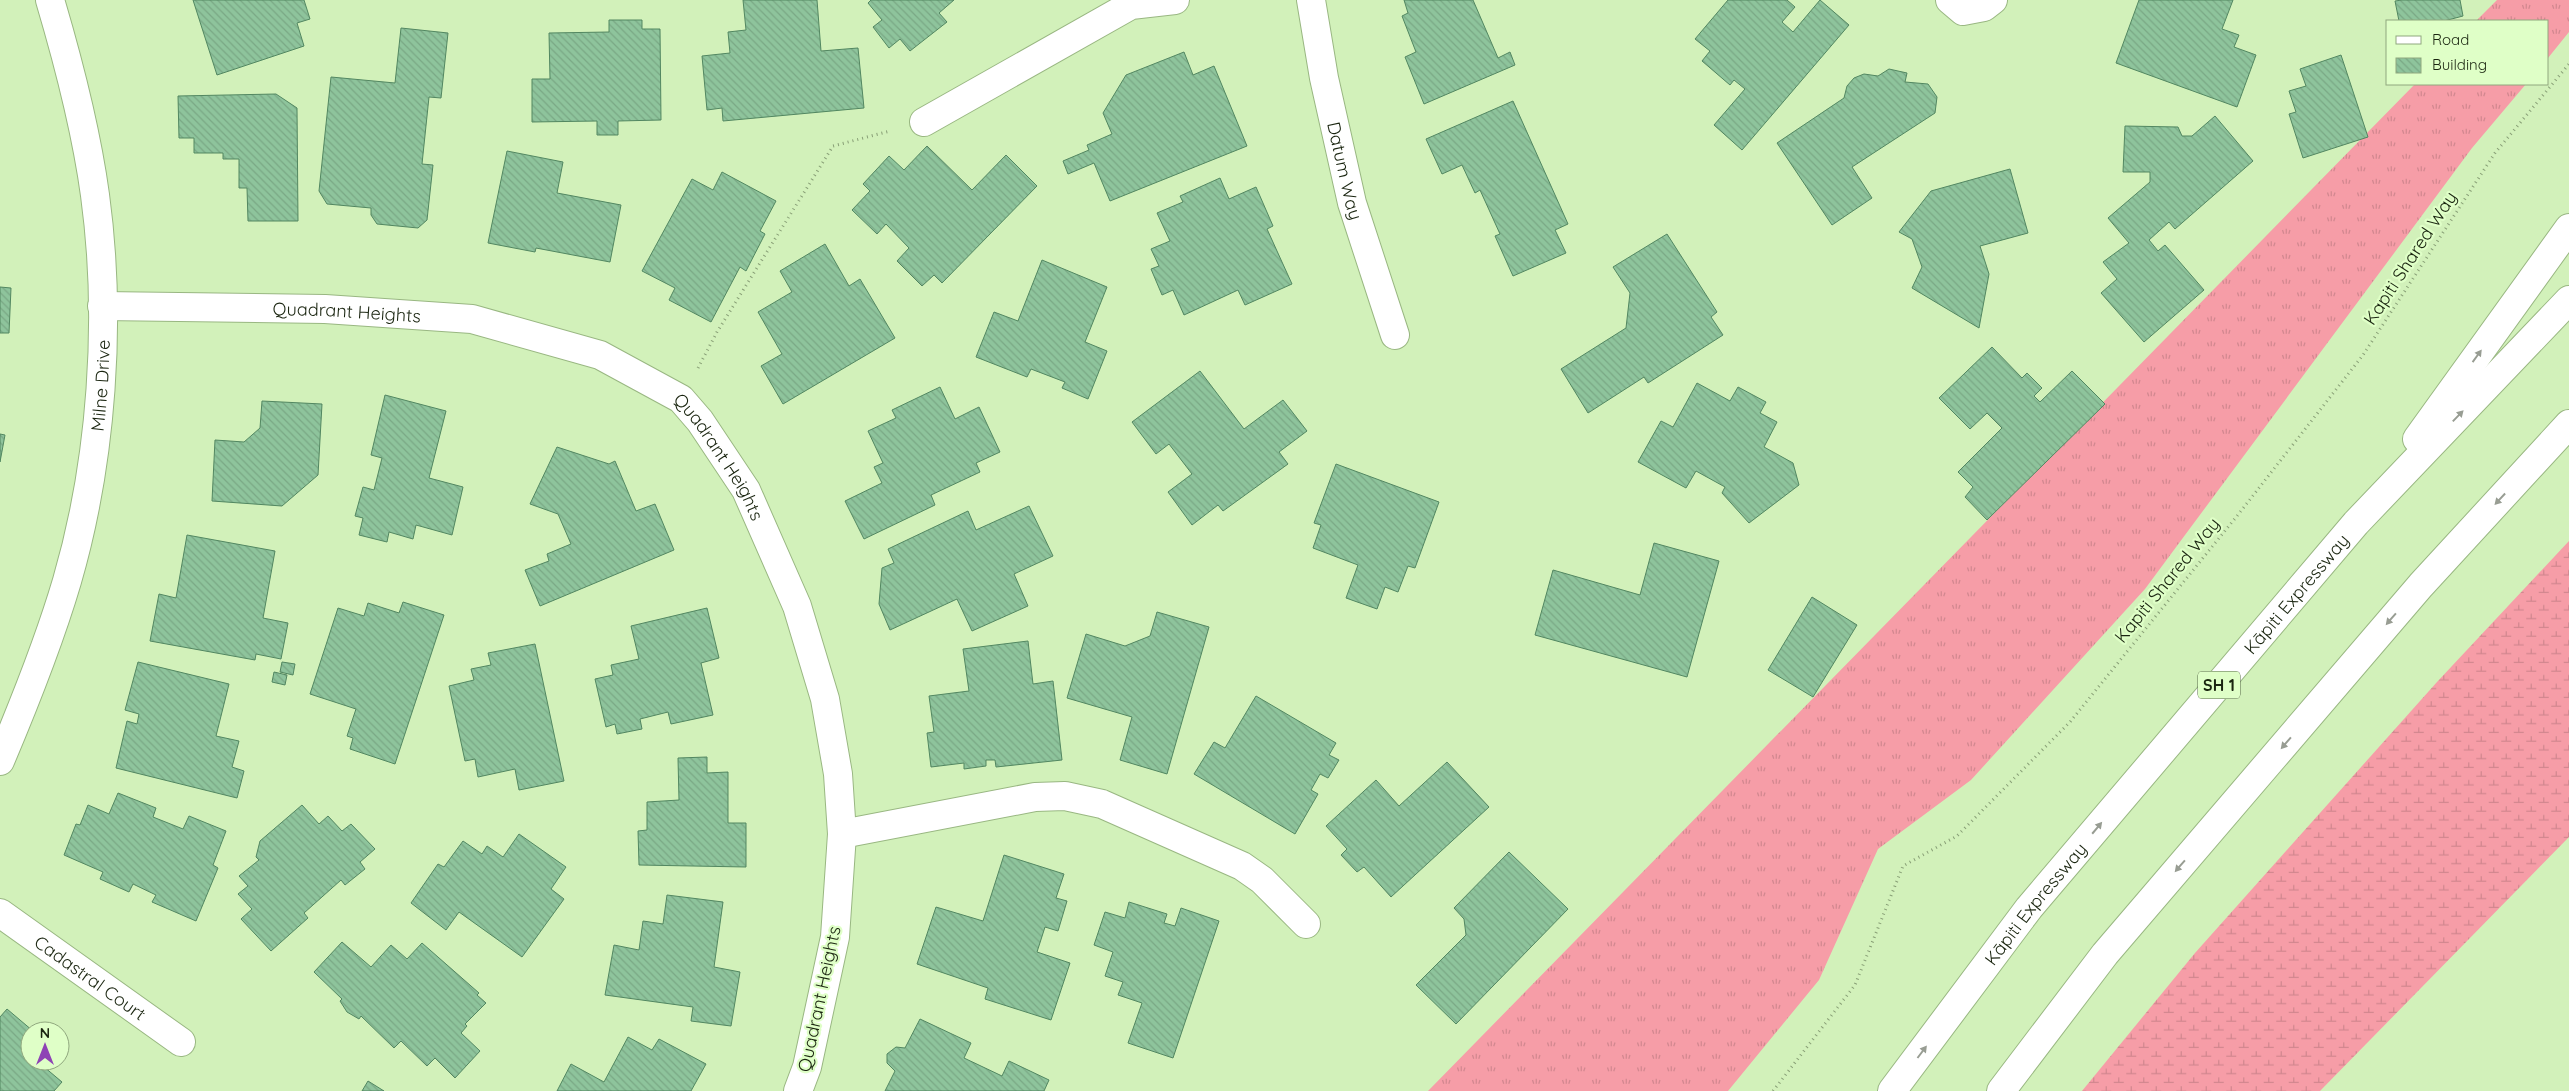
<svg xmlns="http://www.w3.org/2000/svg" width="2569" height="1091" viewBox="0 0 2569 1091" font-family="Quicksand,sans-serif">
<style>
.grass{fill:url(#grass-tufts)}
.wetland{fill:url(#wetland-marsh)}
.building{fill:url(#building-back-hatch);stroke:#528761}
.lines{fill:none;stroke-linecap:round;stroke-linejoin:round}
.minor-casing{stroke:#99b782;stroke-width:30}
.highway-casing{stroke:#99b782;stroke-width:30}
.path{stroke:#889f76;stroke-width:3;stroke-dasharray:1 4;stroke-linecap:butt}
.minor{stroke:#fff;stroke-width:28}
.highway{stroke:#fff;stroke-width:28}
.oneway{fill:#989d93}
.labels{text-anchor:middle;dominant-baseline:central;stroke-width:4.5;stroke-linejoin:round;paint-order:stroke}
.shield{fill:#dfffc7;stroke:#556647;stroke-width:1}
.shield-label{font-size:16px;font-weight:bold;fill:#1a2510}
.street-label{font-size:18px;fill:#1a2510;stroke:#dfffc7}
</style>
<defs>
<pattern id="grass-tufts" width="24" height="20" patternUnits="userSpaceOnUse" patternTransform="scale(1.25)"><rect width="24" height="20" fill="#f69da7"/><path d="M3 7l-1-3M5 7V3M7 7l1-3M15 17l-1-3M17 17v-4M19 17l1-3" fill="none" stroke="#d2878f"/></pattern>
<pattern id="wetland-marsh" width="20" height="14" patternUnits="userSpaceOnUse" patternTransform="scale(1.25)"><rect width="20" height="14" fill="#f69da7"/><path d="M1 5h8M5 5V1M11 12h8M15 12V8" fill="none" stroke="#d2878f"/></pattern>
<pattern id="building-back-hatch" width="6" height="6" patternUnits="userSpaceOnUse" patternTransform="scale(1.25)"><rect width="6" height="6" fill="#8ec49c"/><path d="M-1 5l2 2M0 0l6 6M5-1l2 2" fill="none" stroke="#7aa885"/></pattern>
</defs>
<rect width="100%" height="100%" fill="#d2f1ba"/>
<g class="grass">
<polygon points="2497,0 2569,0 2569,32 2548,58 2548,21 2476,21"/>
<polygon points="2415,84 2526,84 2472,148 2145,589 1971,780 1878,849 1819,980 1728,1091 1428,1091"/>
</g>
<polygon class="wetland" points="2569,541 2569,837 2320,1091 2082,1091 2195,953 2437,682"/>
<g class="building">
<polygon points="193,0 304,0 310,19 297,23 304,46 217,75"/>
<polygon points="743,0 817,0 821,51 858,48 864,108 723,121 722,108 707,110 702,56 730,53 728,32 746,30"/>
<polygon points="871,0 954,0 939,13 947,22 910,51 900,39 889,48 873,27 882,20 868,3"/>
<polygon points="1404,0 1473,0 1498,58 1510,52 1515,65 1424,104 1405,57 1416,52 1402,16 1408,13"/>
<polygon points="1728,0 1787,0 1795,7 1782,22 1793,32 1820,0 1849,25 1742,150 1714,125 1745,89 1734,80 1730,85 1702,61 1710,51 1695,39"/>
<polygon points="2139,0 2233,0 2222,29 2239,35 2234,47 2256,55 2237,107 2116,63"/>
<polygon points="2402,0 2460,0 2463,16 2444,21 2399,21 2395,1"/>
<polygon points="609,20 642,20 642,29 660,29 661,120 618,121 618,135 597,135 597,121 532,122 532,79 550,79 549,33 609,32"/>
<polygon points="401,28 448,33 441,98 429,97 422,164 433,165 427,220 418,228 377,224 371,215 371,208 327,204 319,191 331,77 395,83"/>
<polygon points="1184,52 1193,75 1214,66 1247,146 1110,201 1094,163 1068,174 1063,161 1089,150 1087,145 1112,134 1103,113 1126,75"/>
<polygon points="2341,55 2368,137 2303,158 2289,114 2296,112 2289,91 2306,86 2300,69"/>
<polygon points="1889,69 1907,73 1905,82 1928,84 1937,97 1935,113 1852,167 1872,198 1832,225 1777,143 1844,98 1847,86 1854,78 1864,74 1878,76"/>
<polygon points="276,94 297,108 298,221 248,221 247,188 239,188 239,159 223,159 223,153 194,153 194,138 179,138 178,96"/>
<polygon points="1513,101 1568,224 1555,230 1566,253 1513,276 1495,236 1500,234 1480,190 1475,193 1462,165 1442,174 1426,139"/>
<polygon points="2215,116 2253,161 2175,229 2169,222 2149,240 2158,251 2165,245 2204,290 2144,342 2101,293 2117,279 2103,262 2129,243 2108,218 2150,182 2150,172 2123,172 2125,126 2178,127 2182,136 2192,136"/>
<polygon points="927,146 972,190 1006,155 1037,186 942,283 934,275 922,286 897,261 909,248 886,224 877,234 852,210 870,191 863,184 889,156 904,170"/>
<polygon points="507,151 563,162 557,193 621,205 610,262 536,248 535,252 488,243"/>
<polygon points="2010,169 2028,233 1980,246 1989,274 1979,328 1912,288 1922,267 1912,239 1899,232 1931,191"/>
<polygon points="722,172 776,201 760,231 765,234 746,271 740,267 711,322 669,300 675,288 642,271 692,179 713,190"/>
<polygon points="1220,178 1229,199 1256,187 1273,226 1267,229 1292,284 1245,305 1238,290 1184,315 1173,290 1162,295 1151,269 1159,266 1151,249 1170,241 1157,213 1183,202 1180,196"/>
<polygon points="1667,234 1717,312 1711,317 1723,335 1648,383 1644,377 1588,413 1561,369 1626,328 1630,293 1613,267"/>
<polygon points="825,244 849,286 860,279 895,338 783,404 761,366 782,354 758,312 792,292 780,271"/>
<polygon points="1042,260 1107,287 1085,342 1107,351 1088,399 1062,388 1065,382 1031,369 1027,377 976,357 994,312 1018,321"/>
<polygon points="0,287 11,288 9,333 0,333"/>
<polygon points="1992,347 2022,378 2027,373 2042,388 2034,396 2040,402 2072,371 2105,404 1987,520 1965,497 1973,487 1958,472 2002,428 1987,413 1970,429 1939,398"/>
<polygon points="1200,371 1244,429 1283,400 1307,431 1279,452 1288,464 1223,511 1218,505 1192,525 1168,492 1192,474 1169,444 1156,454 1132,422"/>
<polygon points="1697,383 1730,401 1738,387 1766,402 1760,413 1777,422 1764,447 1793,463 1799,485 1749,523 1722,493 1725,487 1696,471 1686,488 1638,462 1661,421 1673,427"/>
<polygon points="940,387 955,419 979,407 1000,452 976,463 980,472 931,495 935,505 864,539 845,501 882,483 874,467 883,463 868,431 896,418 892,410"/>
<polygon points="385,395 446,411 429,478 463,487 452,535 416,525 413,539 389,532 387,542 359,535 363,518 355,516 363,487 374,490 382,458 371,455"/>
<polygon points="262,401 322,404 318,475 282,506 212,501 215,440 244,442 260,428"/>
<polygon points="0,434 5,435 0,462"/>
<polygon points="557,447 609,464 615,461 636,511 655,504 674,550 540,606 525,570 549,561 547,554 571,544 558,514 530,504"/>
<polygon points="1336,464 1439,502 1415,568 1408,566 1398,592 1385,587 1377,609 1346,598 1358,565 1313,548 1321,525 1314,523"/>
<polygon points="1029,506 1053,556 1014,574 1028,606 972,631 957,599 890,630 879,604 882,568 894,563 888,549 968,511 976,530"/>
<polygon points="187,535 275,551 263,618 288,623 281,659 256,654 255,660 150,641 159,594 176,598"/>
<polygon points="1654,543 1719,561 1687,677 1535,635 1553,570 1640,595"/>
<polygon points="1812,597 1857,625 1813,697 1768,670"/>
<polygon points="403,602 444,615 395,764 350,749 353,738 347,736 356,709 310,694 338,608 364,616 368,603 399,613"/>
<polygon points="707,608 719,658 701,663 713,715 671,724 668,712 640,719 642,729 617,734 615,724 606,727 595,679 613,675 611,665 639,659 631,626"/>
<polygon points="1157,612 1209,627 1167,774 1120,760 1132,717 1067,698 1086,634 1125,646 1150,636"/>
<polygon points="1028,641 1033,684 1053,681 1062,760 996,767 995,760 986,760 986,766 964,769 964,763 931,767 927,733 934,732 929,696 969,691 963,649"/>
<polygon points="535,644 564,781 519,790 515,769 478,777 475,759 465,761 449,686 474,680 471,669 491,665 488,653"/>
<polygon points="138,662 229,684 216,736 239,741 232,767 244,771 237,798 116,768 127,721 137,724 139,714 125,710"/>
<polygon points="282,662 295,664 293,675 280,672"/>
<polygon points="274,672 287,675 285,685 272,682"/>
<polygon points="1256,696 1336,743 1329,755 1339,760 1328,778 1320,774 1311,790 1318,794 1295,834 1194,774 1214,742 1225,748"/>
<polygon points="707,757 707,773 728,772 728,823 746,823 746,867 639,865 638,831 647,830 647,802 679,800 678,758"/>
<polygon points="1447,762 1489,807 1391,897 1364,867 1357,872 1341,855 1347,849 1326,826 1376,780 1399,806"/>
<polygon points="118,793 156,808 153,817 183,829 189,816 226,831 213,865 218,868 196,921 152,902 156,895 133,884 129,892 100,879 103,872 64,855 76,824 80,825 88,805 109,814"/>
<polygon points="302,805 319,824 328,816 342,831 351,824 375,849 360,862 365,869 345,885 341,880 304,913 308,918 271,951 241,919 252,909 238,894 248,886 239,876 259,860 256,857 260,841"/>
<polygon points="519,834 566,867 551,889 564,899 522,957 459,912 446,930 411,903 438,864 444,867 463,841 482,854 487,846 503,857"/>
<polygon points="1509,852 1568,909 1456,1024 1416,985 1466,935 1464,919 1454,908"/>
<polygon points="1004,855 1064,874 1056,898 1067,901 1058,931 1045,927 1037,952 1070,963 1051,1020 985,999 988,988 917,964 936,907 983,921"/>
<polygon points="667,895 723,902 714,967 740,972 731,1026 691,1021 693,1007 605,995 614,945 639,950 643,921 663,924"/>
<polygon points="1129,902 1167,914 1164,923 1175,926 1181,908 1219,921 1173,1058 1128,1043 1142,1003 1118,995 1123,982 1105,976 1113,952 1094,945 1105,912 1125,918"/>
<polygon points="342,942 371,967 391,945 407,959 422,943 479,993 477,995 486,1003 465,1024 467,1026 461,1033 480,1051 455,1078 435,1058 427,1066 401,1041 394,1048 361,1016 359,1019 347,1012 340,1001 342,999 314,972"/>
<polygon points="7,1009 33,1031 30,1031 30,1041 23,1049 30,1056 30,1061 37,1061 62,1082 54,1091 0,1091 0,1017"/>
<polygon points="920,1019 971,1043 964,1058 1002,1076 1009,1061 1049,1080 1044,1091 885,1091 895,1071 887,1063 887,1054 896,1047 905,1048"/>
<polygon points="628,1037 652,1050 659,1039 706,1064 691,1091 557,1091 571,1064 604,1082"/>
<polygon points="368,1081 384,1091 362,1091"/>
</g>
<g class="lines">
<g class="minor-casing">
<g id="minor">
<path id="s1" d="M1311 0 1324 78 1352 203 1395 335"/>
<polyline points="1950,0 1963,11 1984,7 1993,0"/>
<polyline points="924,122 1131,5 1175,0"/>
<path id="s2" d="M102 306 325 309 472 319 600 355 681 399 700 421 746 490 797 606 825 699 838 774 842 834 835 937 807 1067 798 1091"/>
<path id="s3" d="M0 761C25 702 49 642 67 581 102 461 112 319 95 195 86 129 69 64 50 0"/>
<polyline points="842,834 1035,797 1065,796 1102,804 1242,866 1262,880 1306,924"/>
<path id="s4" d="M0 913 181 1042"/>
</g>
</g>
<g class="highway-casing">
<g id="highway">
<polyline points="2417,439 2569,228"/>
<path id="s5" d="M1892 1091 2029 908 2356 523 2569 300"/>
<polyline points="2001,1091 2105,954 2421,585 2569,424"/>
</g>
</g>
<g class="path">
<polyline points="698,368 717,332 833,146 890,131"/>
<polyline points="1773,1091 1855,985 1903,866 1957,836 2070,722 2237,516 2363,355 2495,153 2569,64"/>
</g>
<use href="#minor" class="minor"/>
<use href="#highway" class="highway"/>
</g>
<defs><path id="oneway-solid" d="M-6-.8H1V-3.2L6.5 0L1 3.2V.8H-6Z" transform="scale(1.25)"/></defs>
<g class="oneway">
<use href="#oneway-solid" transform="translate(2477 356) rotate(-54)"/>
<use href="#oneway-solid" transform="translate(2458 416) rotate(-46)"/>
<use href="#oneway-solid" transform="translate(2500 499) rotate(133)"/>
<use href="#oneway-solid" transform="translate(2391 619) rotate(131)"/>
<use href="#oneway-solid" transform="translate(2286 743) rotate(131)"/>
<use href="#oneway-solid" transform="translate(2097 828) rotate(-50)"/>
<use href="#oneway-solid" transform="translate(2180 866) rotate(131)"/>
<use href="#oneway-solid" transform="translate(1922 1052) rotate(-53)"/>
</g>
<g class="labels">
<rect class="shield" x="2198" y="671.5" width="42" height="27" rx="4"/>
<g class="shield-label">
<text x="2219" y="685">SH 1</text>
</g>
<g class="street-label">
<text stroke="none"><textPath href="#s1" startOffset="174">Datum Way</textPath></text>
<text transform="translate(2410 258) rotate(-57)">Kapiti Shared Way</text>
<text stroke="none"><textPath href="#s2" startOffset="245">Quadrant Heights</textPath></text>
<text stroke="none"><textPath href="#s3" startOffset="391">Milne Drive</textPath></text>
<text stroke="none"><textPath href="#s2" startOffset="665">Quadrant Heights</textPath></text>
<text transform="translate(2167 580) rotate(-51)">Kapiti Shared Way</text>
<text stroke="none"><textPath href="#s5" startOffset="641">Kāpiti Expressway</textPath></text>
<text stroke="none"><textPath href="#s5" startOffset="236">Kāpiti Expressway</textPath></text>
<text stroke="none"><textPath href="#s4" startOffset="111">Cadastral Court</textPath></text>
<text transform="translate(819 999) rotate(-78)">Quadrant Heights</text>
</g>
</g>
<rect x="2386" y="20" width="162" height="65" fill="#dfffc7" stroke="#90a87e"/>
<rect x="2396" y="36" width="25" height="8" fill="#ffffff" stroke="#90a87e"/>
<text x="2432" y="45" font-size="15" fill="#1a2510">Road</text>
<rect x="2396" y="58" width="25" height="15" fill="url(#building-back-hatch)" stroke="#90a87e"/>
<text x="2432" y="70" font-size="15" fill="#1a2510">Building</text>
<g transform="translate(45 1046)"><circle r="24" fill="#dfffc7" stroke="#90a87e"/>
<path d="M0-4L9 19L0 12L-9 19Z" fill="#8e43b5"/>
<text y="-8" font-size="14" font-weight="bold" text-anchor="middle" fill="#1a2510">N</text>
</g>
</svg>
